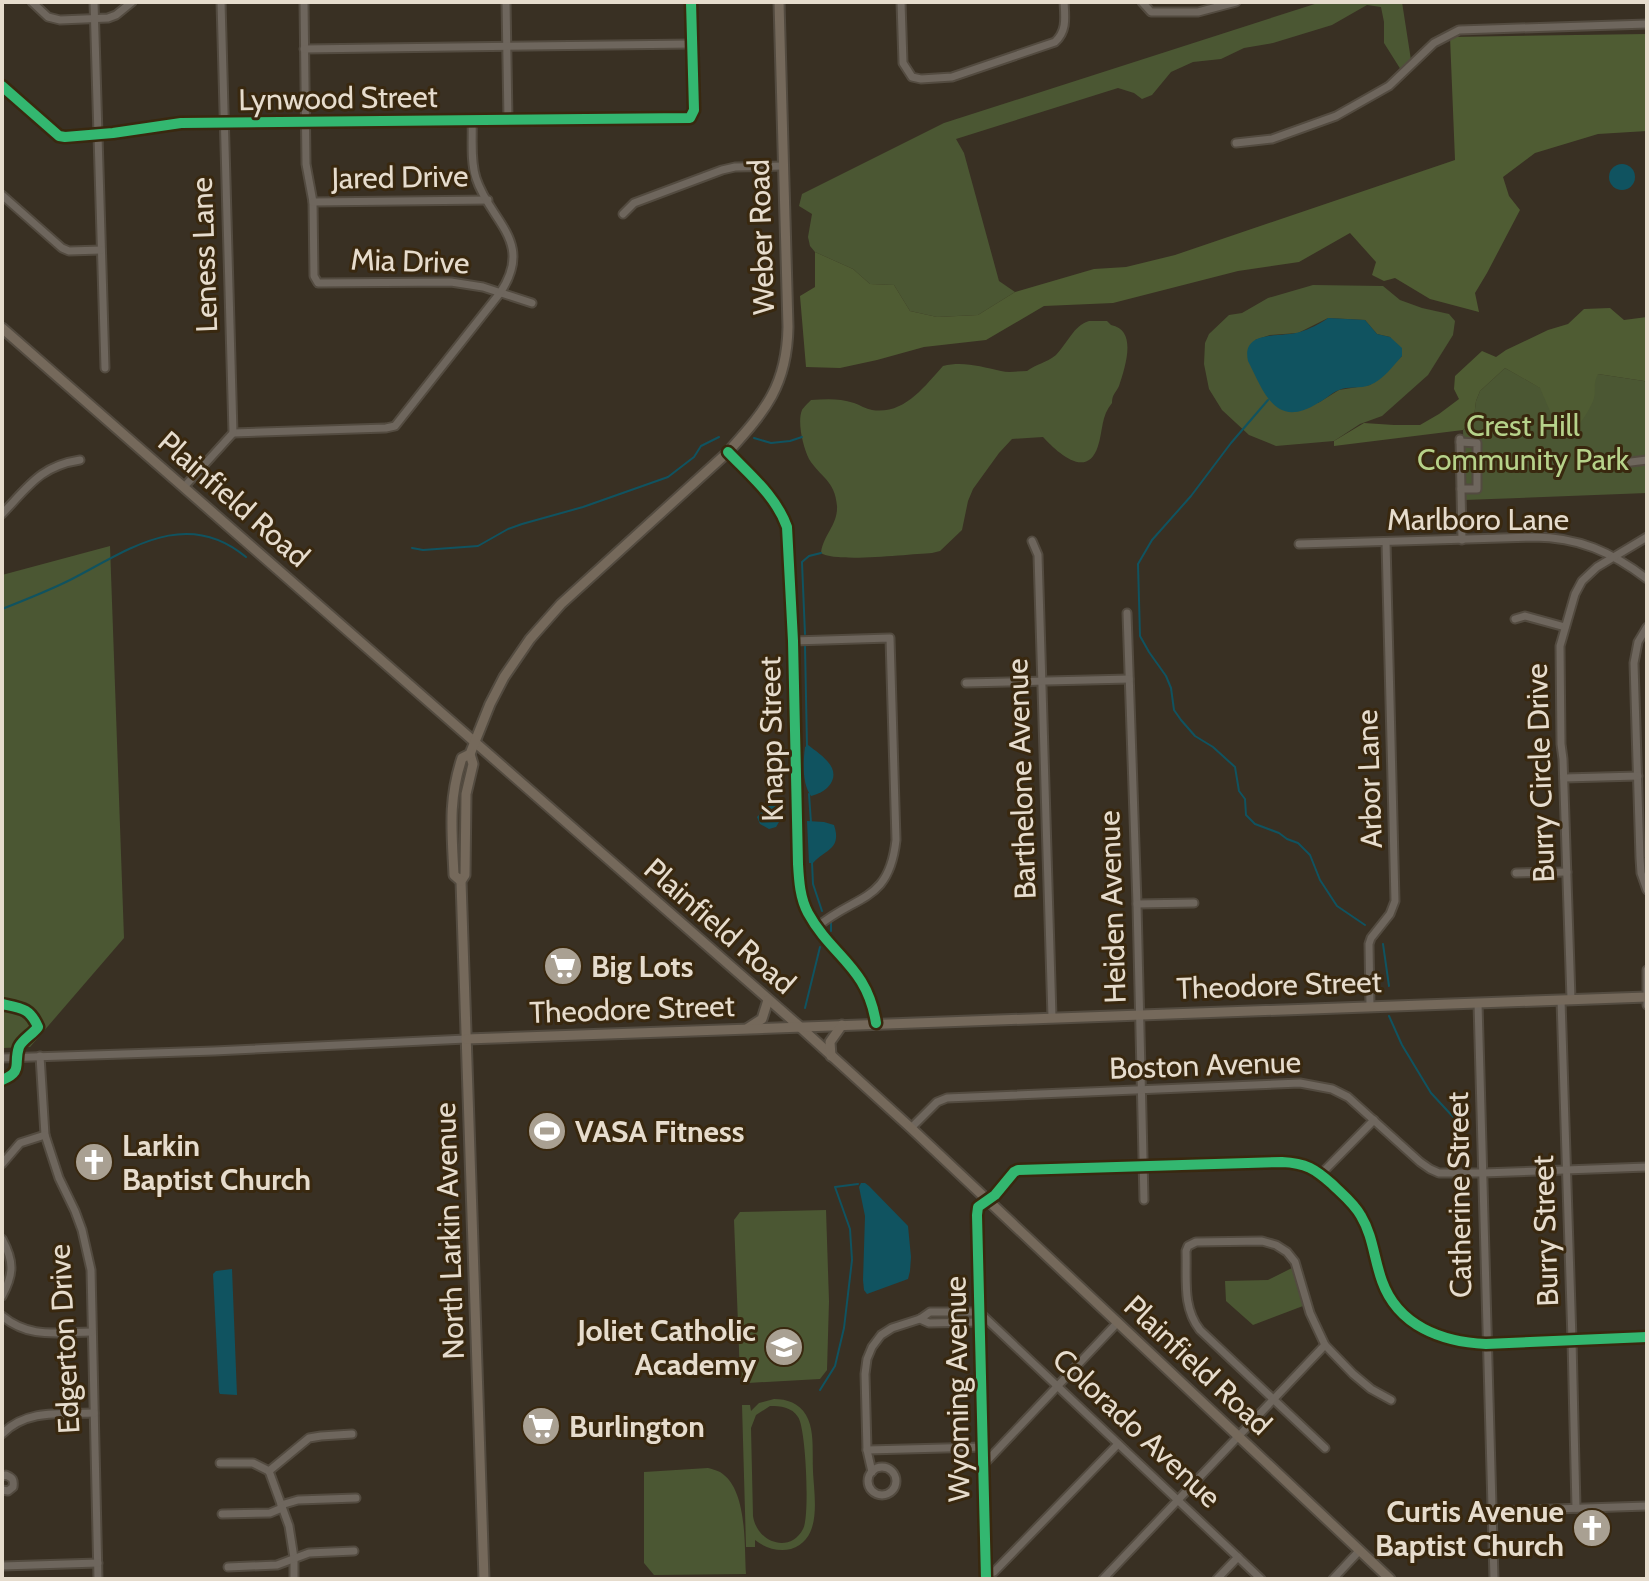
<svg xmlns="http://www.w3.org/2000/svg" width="1649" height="1581" viewBox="0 0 1649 1581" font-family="Cabin,sans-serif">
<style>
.green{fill:#4b5733;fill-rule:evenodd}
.forest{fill:#4f5c33}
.water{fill:#105360}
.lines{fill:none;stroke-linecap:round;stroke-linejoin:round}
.stream{stroke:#105360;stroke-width:2}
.minor-casing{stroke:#534b40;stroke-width:11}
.major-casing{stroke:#534b40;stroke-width:13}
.minor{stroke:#6e665d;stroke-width:7}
.major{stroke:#75695b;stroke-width:9}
.cycleway-casing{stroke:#39280f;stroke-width:15}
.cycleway{stroke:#33b770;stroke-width:10}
.labels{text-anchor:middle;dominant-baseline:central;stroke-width:6;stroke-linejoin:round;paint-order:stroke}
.street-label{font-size:30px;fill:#e6dccd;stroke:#39280f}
.park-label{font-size:30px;fill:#b6d28a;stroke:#39280f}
.poi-label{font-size:30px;font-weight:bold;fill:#e6dccd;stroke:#39280f;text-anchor:start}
</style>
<rect width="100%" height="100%" fill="#393023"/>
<g class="green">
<polygon points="1321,2 1402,2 1411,60 1401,70 1384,43 1384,22 1381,7 1367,5 1332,25 1273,43 1244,48 1221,59 1193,62 1171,72 1152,95 1142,99 1134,93 1118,88 956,139 964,153 999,281 1015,292 978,315 937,317 910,311 894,285 870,284 853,269 815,252 810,246 808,237 812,214 799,206 802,194 944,123"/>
<path d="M1313 285 1383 286 1400 300 1422 308 1449 314 1455 321 1453 335 1428 375 1382 416 1360 424 1334 441 1276 446 1249 435 1222 410 1209 389 1204 364 1205 343 1209 334 1229 315 1242 313 1268 298ZM1328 318 1365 320 1377 334 1390 337 1402 356 1370 385 1339 390 1318 403 1255 340 1270 335 1298 333Z"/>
<path d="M1089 321H1107L1111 325C1138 330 1125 367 1119 386 1116 393 1112 394 1112 403 1101 416 1103 431 1098 446 1087 481 1056 451 1043 437L1012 439 999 453 973 489 968 501 962 530 940 551 932 553C910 554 836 563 821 553 823 535 838 525 837 506 835 480 820 477 809 459 803 447 797 422 802 410 803 408 809 402 811 400 826 399 839 398 854 403 860 405 866 409 872 410 904 415 924 387 943 366 964 361 981 367 1001 371 1009 373 1019 371 1027 371 1036 364 1046 363 1056 355 1067 344 1074 325 1089 321Z"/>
<polygon points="1505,368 1546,391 1598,374 1644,381 1647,384 1647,493 1464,500 1463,430 1474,417 1476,401 1480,391"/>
<polygon points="110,546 124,938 30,1047 2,1048 2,575"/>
<polygon points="826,1210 829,1301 827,1370 820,1379 748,1383 742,1382 740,1376 734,1220 740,1212"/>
<polygon points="1292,1268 1303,1306 1253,1325 1226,1301 1225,1281 1268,1280"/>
<path d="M774 1399C787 1399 799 1403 806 1415 815 1430 812 1453 813 1471 814 1496 823 1539 791 1549 778 1552 765 1548 755 1540V1547H746L742 1405H750L751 1411 759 1403ZM770 1406C780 1406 792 1407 798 1417 806 1427 810 1518 803 1529 790 1554 757 1543 753 1516L751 1428 756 1415Z"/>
<path d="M708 1468C712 1469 716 1470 720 1472 748 1489 744 1546 746 1574L654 1575 644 1563V1472Z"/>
</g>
<g class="forest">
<polygon points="1647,34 1647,131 1598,134 1535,153 1503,177 1509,196 1520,210 1487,273 1475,293 1479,312 1430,299 1395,278 1384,281 1372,275 1376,262 1350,233 1299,262 1238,271 1113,303 1044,306 986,340 924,347 877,360 840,368 806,367 800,296 815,287 815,252 853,269 870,284 894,285 910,311 937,317 978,315 1015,292 1094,269 1126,267 1175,255 1455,160 1450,37"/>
<path d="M1610 308 1624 320 1647 317V384L1644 381 1598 374C1592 386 1597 391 1593 401 1588 413 1579 426 1569 435L1559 432 1540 388 1505 368 1480 391 1476 401 1474 417 1463 430 1334 446V441L1364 423 1394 425H1420L1439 414 1459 399 1454 389 1455 376 1482 351 1496 357 1506 350 1548 330 1568 324 1584 309Z"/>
</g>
<g class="water">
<circle cx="1622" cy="177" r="13"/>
<path d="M1328 318 1365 320 1377 334 1390 337 1402 348V356C1393 366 1383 380 1370 385 1360 389 1348 386 1339 390 1331 393 1326 399 1318 403 1275 430 1264 392 1248 361 1241 329 1282 338 1300 332 1309 329 1320 324 1328 318Z"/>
<path d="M808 745C821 755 844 769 828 787 823 792 818 794 811 796 802 784 803 762 805 747Z"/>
<polygon points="775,802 779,822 776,827 769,829 760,824 757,817 770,804"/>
<path d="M807 821 824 822 834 825C842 849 826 849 813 863H809Z"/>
<polygon points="861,1183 865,1183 869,1186 908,1226 911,1257 910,1271 908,1279 867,1294 864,1290 863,1280 865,1216 859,1187"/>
<polygon points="232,1269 237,1395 220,1394 219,1392 213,1274 216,1271"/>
</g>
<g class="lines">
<g class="stream">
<polyline points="1268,400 1231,443 1191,496 1152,540 1138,564 1140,636 1149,652 1166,676 1171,688 1174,710 1181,720 1195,736 1213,747 1235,767 1239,791 1245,799 1246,815 1255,824 1279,833 1287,839 1298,843 1310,855 1320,880 1337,906 1365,925"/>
<polyline points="754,438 771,443 790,441 802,437"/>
<polyline points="412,548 423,550 478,546 508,529 522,524 583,507 668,477 694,457 701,446 719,437"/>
<path d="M2 609C25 600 48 591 70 580 127 551 185 506 246 557"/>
<polyline points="805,634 802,562 809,556 821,553"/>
<polyline points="805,646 807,747"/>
<polyline points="809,794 811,823"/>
<polyline points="812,862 813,884 822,911"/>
<polyline points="831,921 831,931"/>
<polyline points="1383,944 1389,986"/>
<polyline points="805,1008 820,947"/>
<polyline points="1389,1016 1402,1045 1431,1093 1456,1120"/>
<polyline points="820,1390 835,1366 844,1328 852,1260 850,1229 835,1187 858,1184"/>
</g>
<g class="minor-casing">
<g id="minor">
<polyline points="32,2 48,17 60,20 108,18 116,15 132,2"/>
<polyline points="94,2 105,368"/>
<polyline points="304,2 306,164 313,202 314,276 318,283 451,282 483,287 532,303"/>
<polyline points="506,2 508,120"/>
<path d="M901 2 903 63 912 77 921 79 952 77 1055 42C1067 31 1065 18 1064 2"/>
<polyline points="1142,2 1151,12 1198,12 1236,2"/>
<polyline points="304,49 692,44"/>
<polyline points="2,86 59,136 65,137 113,133 181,123 690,118 694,110 691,2"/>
<polyline points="1236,143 1272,139 1336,116 1389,86 1434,43 1459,30 1647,24"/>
<polyline points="2,195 62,248 69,251 101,250"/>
<polyline points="313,202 488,200"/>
<polyline points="623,214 634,203 722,170 735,167 783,166"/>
<path d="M233 433 386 428 395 426 500 293C535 241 490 222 476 178 470 160 473 138 472 120"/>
<polyline points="1460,439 1462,540"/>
<polyline points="1460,442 1477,443 1477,489 1461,489"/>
<path d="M728 452C750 475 776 496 787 527L793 641 798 864C799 881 800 898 808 913 832 957 867 966 876 1023"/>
<polyline points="1623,463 1647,460"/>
<polyline points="184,487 233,433 221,2"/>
<path d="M2 514C28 487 40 466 80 460"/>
<polyline points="1032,541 1038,555 1052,1017"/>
<path d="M1299 544 1534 537C1578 537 1612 552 1647 579"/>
<polyline points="1127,613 1137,904 1144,1200"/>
<polyline points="1515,619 1525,616 1565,627"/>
<polyline points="1647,627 1638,642 1634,663 1640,858 1641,873 1647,890"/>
<path d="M793 641 890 638 896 840C889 903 856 894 817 927"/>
<polyline points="966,683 1129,679"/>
<polyline points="1564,778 1638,776"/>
<polyline points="1516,873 1567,872"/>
<polyline points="1137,904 1194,903"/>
<polyline points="1647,970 1647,1005"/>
<polyline points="1571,999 1563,759 1561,744 1560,646 1575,594 1582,581 1597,567 1647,537"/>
<polyline points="1561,1000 1572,1340 1576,1508"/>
<polyline points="1478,1003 1494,1579"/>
<polyline points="1370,1006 1369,944 1371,938 1390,914 1395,901 1386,542"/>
<polyline points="40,1056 45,1135 59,1178 75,1211 82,1230 91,1270 98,1579"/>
<polyline points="2,1058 214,1051 466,1039"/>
<polyline points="911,1128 937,1102 947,1098 1300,1083 1332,1089 1348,1097 1420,1162 1430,1169 1439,1173 1483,1173 1647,1167"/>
<polyline points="2,1164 20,1143 45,1135"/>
<polyline points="1321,1174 1374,1120"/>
<path d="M2 1239C14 1261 14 1274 2 1296"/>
<path d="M2 1316C30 1339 57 1332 91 1332"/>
<polyline points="920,1319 929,1323 980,1322"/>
<path d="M2 1434C26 1409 61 1414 94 1413"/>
<path d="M1325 1448 1200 1330C1182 1307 1187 1279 1186 1251L1188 1246 1196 1242 1262 1241 1276 1245 1287 1252 1295 1262 1310 1313 1325 1345 1353 1374 1371 1389 1391 1400"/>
<polyline points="867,1450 983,1447"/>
<polyline points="220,1463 253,1463 269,1471"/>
<polyline points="984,1464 1118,1322"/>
<circle cx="882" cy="1481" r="14"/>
<polyline points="269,1471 289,1526 294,1558 294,1579"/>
<polyline points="269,1471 309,1438 321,1436 352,1434"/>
<polyline points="872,1472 867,1450 865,1374 867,1359 872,1347 881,1335 892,1328 920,1319 930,1312 979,1312 1261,1579"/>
<path d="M2 1476 6 1475C13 1478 14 1480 13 1487L8 1491 2 1490"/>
<polyline points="281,1505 298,1500 356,1498"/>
<polyline points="1492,1511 1647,1506"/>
<polyline points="222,1514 270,1513 282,1508"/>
<polyline points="2,1566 98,1563"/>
<polyline points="228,1567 277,1565 309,1553 354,1551"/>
<polyline points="986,1575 994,1572 1118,1444"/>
<path d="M986 1579 977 1215 978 1207 995 1195 1014 1172 1018 1170 1282 1162C1306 1163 1315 1169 1332 1184 1342 1194 1354 1203 1361 1216 1373 1236 1374 1259 1382 1281 1398 1326 1442 1342 1486 1344L1647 1337"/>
<polyline points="1103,1579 1325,1345"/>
<polyline points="1217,1579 1238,1557"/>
<polyline points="1333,1579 1360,1550"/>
</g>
</g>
<g class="major-casing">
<g id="major">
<polyline points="2,328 799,1026 911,1128 1390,1579"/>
<polyline points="470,754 473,764 466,794 465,875 461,881 484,1579"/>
<path d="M461 881 454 875C452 832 448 800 462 758L470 754 490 704 504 677 530 639 561 604 728 452C766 410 787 385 788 327L779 2"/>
<polyline points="748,1028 762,1019 768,1000"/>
<polyline points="466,1039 1647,997"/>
<polyline points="831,1056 830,1042 842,1025"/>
</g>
</g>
<use href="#minor" class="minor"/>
<use href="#major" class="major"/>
<g class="cycleway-casing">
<g id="cycleway">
<polyline points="2,86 59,136 65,137 113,133 181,123 690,118 694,110 691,2"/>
<path d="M728 452C750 475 776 496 787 527L793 641 798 864C799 881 800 898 808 913 832 957 867 966 876 1023"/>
<path d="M2 1004C21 1008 30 1008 38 1027 33 1034 22 1040 19 1047 13 1064 24 1071 2 1080"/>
<path d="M986 1579 977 1215 978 1207 995 1195 1014 1172 1018 1170 1282 1162C1306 1163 1315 1169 1332 1184 1342 1194 1354 1203 1361 1216 1373 1236 1374 1259 1382 1281 1398 1326 1442 1342 1486 1344L1647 1337"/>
</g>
</g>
<use href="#cycleway" class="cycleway"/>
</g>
<defs>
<g id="supermarket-disc" transform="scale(2)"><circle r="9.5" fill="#a9a092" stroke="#39280f"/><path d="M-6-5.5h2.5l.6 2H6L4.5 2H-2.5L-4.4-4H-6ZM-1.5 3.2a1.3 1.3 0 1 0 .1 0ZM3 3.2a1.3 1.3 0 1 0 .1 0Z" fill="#fff"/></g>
<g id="stadium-disc" transform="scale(2)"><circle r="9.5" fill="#a9a092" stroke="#39280f"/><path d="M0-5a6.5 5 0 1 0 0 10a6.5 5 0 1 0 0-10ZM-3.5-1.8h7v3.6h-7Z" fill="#fff"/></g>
<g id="church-disc" transform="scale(2)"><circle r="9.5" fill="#a9a092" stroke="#39280f"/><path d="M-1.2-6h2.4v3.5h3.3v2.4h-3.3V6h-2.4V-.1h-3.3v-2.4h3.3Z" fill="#fff"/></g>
<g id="school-disc" transform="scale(2)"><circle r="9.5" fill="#a9a092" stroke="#39280f"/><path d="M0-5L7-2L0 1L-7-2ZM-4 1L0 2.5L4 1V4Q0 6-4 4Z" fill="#fff"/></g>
</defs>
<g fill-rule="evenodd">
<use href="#supermarket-disc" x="563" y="966"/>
<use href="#stadium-disc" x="547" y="1131"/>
<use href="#church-disc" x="94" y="1162"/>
<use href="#school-disc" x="784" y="1347"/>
<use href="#supermarket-disc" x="541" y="1426"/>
<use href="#church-disc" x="1592" y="1528"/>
</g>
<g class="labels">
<g class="street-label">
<text transform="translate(338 98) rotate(-1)">Lynwood Street</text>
<text transform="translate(400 177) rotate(-1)">Jared Drive</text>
<text transform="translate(761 237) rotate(-92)">Weber Road</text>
<text transform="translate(204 255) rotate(-92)">Leness Lane</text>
<text transform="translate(410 261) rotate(2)">Mia Drive</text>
<text transform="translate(234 499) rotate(41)">Plainfield Road</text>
<text x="1478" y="519">Marlboro Lane</text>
<text transform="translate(771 739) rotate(-91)">Knapp Street</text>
<text transform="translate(1540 773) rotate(-92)">Burry Circle Drive</text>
<text transform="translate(1021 779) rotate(-92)">Barthelone Avenue</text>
<text transform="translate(1369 779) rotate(-92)">Arbor Lane</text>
<text transform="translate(1112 907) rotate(-92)">Heiden Avenue</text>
<text transform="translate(720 926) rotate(41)">Plainfield Road</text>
<text transform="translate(1279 985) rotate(-2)">Theodore Street</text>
<text transform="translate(632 1009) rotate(-2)">Theodore Street</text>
<text transform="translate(1205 1065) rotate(-2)">Boston Avenue</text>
<text transform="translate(1459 1195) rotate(-91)">Catherine Street</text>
<text transform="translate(449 1231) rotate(-92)">North Larkin Avenue</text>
<text transform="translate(1545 1231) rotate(-92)">Burry Street</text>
<text transform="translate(64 1339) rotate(-93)">Edgerton Drive</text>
<text transform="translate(1198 1365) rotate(43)">Plainfield Road</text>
<text transform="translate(957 1389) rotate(-91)">Wyoming Avenue</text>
<text transform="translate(1137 1428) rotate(43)">Colorado Avenue</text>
</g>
<g class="park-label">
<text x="1523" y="425">Crest Hill<tspan x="1523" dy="34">Community Park</tspan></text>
</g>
<g class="poi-label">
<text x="591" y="966">Big Lots</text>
<text x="575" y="1131">VASA Fitness</text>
<text x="122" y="1145">Larkin<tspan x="122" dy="34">Baptist Church</tspan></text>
<text x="756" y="1330" text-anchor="end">Joliet Catholic<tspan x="756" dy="34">Academy</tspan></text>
<text x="569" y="1426">Burlington</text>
<text x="1564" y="1511" text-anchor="end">Curtis Avenue<tspan x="1564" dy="34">Baptist Church</tspan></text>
</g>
</g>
<rect width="1649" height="1581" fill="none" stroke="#e6dccd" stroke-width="8"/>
</svg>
